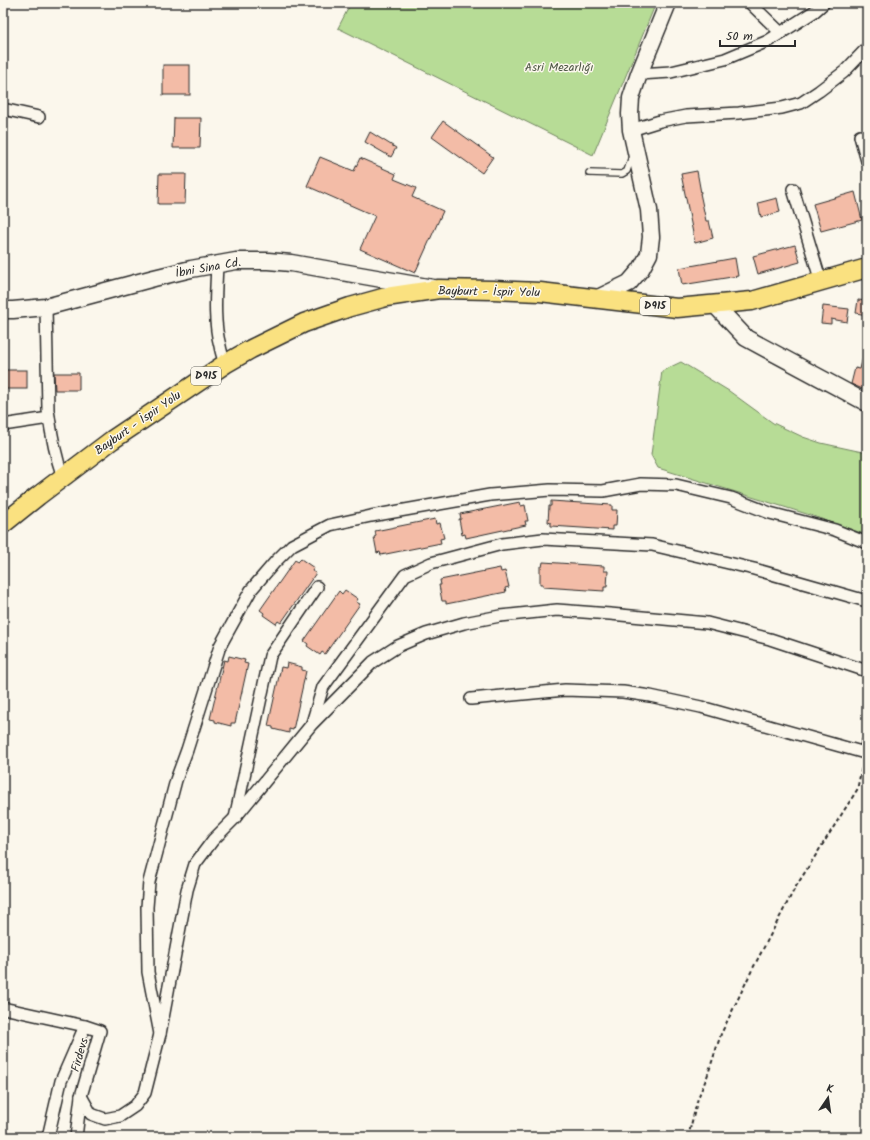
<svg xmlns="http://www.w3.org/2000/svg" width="870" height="1140" viewBox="0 0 870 1140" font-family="Kalam,sans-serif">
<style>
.green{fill:#b7dc96;stroke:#718460}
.building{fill:#f3bca7;stroke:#2b2b2b}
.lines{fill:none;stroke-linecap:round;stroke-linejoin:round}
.lane-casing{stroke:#2b2b2b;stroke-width:8}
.street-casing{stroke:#2b2b2b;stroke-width:14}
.secondary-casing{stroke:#2b2b2b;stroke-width:19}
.primary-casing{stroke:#2b2b2b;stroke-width:21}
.path{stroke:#2b2b2b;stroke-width:2;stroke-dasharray:4 3;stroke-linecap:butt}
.lane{stroke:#fbf7ec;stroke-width:5.5}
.street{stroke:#fbf7ec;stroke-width:11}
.secondary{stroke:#fbf7ec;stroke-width:16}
.primary{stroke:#fae180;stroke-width:18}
.labels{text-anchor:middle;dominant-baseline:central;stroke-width:3;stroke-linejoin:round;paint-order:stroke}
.shield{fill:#fbf7ec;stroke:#696865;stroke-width:1}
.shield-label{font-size:11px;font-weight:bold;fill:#2b2b2b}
.park-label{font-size:12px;fill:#4e5746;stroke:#fbf7ec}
.street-label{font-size:12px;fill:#2b2b2b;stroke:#fbf7ec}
</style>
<rect width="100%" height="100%" fill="#fbf7ec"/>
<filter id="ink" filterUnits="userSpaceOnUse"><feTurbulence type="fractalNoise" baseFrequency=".025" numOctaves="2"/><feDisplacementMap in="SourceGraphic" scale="8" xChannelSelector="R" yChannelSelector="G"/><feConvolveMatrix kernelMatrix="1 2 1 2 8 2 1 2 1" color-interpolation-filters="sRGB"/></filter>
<g filter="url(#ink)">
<g class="green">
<polygon points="351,3 656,3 593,155 338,28"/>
<polygon points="681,362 729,391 773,423 803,437 821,443 867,453 867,535 810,515 658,468 651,455 662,371"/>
</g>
<g class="building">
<rect x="163" y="65" width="27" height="30"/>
<polygon points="174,118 201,118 200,148 173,148"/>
<polygon points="443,121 493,157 482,173 432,137"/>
<polygon points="370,132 396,148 391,157 365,142"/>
<polygon points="320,157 354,171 360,158 396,174 394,179 416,188 412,197 443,211 415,273 360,249 375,216 307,186"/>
<polygon points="697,171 701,193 700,193 706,221 709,221 713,238 695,243 681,174"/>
<polygon points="159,174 186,174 185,204 158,204"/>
<polygon points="855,192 862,220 821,231 813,204"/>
<polygon points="777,198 780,212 761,217 758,203"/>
<polygon points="795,245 800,262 758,274 753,256"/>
<polygon points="735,258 738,276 682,285 679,268"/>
<polygon points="858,300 867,301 867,315 856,313"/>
<polygon points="823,306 849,309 847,322 831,319 831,324 821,323"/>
<polygon points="864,353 867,353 867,391 851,384 855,368 860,369"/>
<rect x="3" y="370" width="24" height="19"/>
<polygon points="54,373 79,373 79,390 55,390"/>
<polygon points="551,501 612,505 612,510 617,510 616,526 612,526 612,530 551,526 551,523 548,522 549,506 551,506"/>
<polygon points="520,502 521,506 525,505 528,521 525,521 526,525 466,538 465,534 462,535 459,519 461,519 460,514"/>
<polygon points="435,519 436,524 440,523 444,538 440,539 441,543 381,555 380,552 377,553 374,537 376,536 375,531"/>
<polygon points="301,559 314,568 312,571 316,573 281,623 278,621 276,624 263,615 264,613 260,610 295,560 298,562"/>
<polygon points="543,562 604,566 604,571 608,571 607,587 604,587 604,591 543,587 543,584 540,584 540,567 542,567"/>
<polygon points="500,568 501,572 505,571 509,587 505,588 506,592 446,604 446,601 442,601 439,585 441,585 440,580"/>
<polygon points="345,590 358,599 356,602 360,604 325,654 322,652 320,655 307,646 308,644 304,641 339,591 342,594"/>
<polygon points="229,656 245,660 244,663 248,664 235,723 231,723 231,726 215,722 215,720 210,719 224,660 228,661"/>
<polygon points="287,663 302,667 302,670 306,671 293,730 289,729 289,733 273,729 273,727 268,726 281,667 286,668"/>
</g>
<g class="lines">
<g class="lane-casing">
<polyline id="lane" points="589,173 622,174 627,171 632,156"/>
</g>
<g class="street-casing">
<g id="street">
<polyline points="750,3 781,33"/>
<polyline points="639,74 671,72 725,59 768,41 815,11 824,3"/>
<polyline points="3,109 39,117"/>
<polyline points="631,130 660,121 686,116 739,113 782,108 801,103 819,91 844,72 867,48"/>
<polyline points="860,136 867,161"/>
<polyline points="793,189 821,282"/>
<path d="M217 264C216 291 213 320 220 346 221 352 223 358 225 364"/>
<path d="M46 307 48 410C51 433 55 455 63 477"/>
<polyline points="3,425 49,418"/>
<polyline points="471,699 565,690 623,692 650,696 701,707 865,753 867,743"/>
<polyline points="312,723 323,687 405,575 431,563 502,544 543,539 652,545 754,569 863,600"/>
<polyline points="235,818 270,656 317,587"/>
<polyline points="3,1008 85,1026 100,1031 81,1096 76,1137"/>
<polyline points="160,1034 148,972 147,907 149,882 176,780 187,750 220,646 251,590 275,562 292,545 330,525 371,516 490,495 550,490 603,491 641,484 676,485 731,498 770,513 835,530 867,543"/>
<polyline points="81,1096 91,1114 105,1119 120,1116 135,1106 145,1093 160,1034 187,890 195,864 213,840 234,819 311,725 373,662 398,646 426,634 464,623 500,616 557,610 610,614 707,623 770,639 867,671"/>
<polyline points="48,1137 61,1081 85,1026"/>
</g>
</g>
<g class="secondary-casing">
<g id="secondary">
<polyline points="596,299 629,283 641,269 649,254 651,237 649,210 631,130 630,114 631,98 639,74 668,3"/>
<polyline points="715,305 746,338 867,403"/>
<polyline points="3,310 13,310 46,307 154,278 191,269 236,261 268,261 291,263 433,288"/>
</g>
</g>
<g class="primary-casing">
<polyline id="primary" points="3,524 38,496 112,440 225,364 251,349 304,323 350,307 386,297 439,289 493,290 540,292 677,308 752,301 867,268"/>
</g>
<polyline class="path" points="688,1137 698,1098 707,1077 721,1034 752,970 795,888 857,790 863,762"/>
<use href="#lane" class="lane"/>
<use href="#street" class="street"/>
<use href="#secondary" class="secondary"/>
<use href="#primary" class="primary"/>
</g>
</g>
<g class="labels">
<g class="shield">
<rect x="640" y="297" width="30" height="18" rx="3"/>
<rect x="191" y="367" width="30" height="18" rx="3"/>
</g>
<g class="shield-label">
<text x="655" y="306">D915</text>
<text x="206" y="376">D915</text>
</g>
<g class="park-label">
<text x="559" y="67">Asri Mezarlığı</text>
</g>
<g class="street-label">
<text transform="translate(208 268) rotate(-10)">İbni Sina Cd.</text>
<text transform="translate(489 292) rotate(1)">Bayburt - İspir Yolu</text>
<text transform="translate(138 423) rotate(-35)">Bayburt - İspir Yolu</text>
<text transform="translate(80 1055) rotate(-74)">Firdevs</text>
</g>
</g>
<rect width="870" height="1140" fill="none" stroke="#fbf7ec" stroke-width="16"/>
<rect x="8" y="8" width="854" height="1124" fill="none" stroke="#2b2b2b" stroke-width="1.5" filter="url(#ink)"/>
<g transform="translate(828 1098) rotate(13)" stroke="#fbf7ec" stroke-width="3" paint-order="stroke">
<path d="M0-3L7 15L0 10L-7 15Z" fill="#2b2b2b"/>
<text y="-6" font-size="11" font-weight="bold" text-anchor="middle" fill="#2b2b2b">K</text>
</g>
<path d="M720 40v6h75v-6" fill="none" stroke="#2b2b2b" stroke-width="2"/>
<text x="726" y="40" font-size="12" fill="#2b2b2b" stroke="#fbf7ec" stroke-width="3" paint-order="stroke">50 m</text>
</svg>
